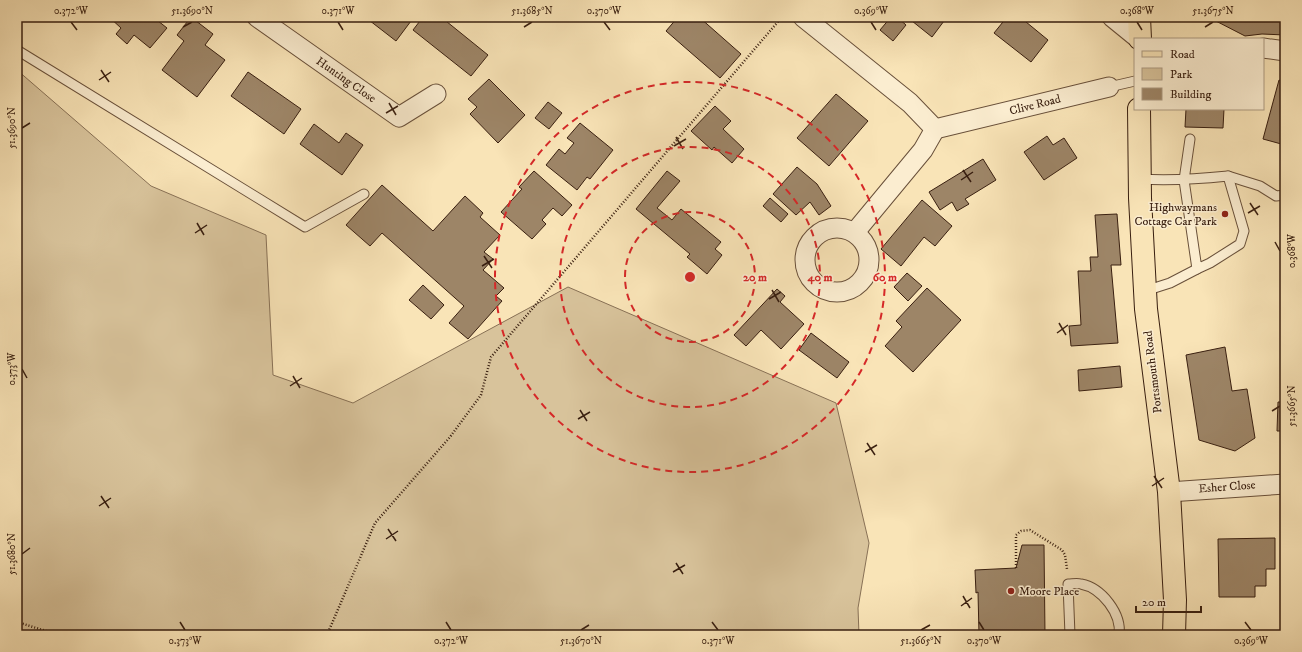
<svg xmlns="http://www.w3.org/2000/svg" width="1302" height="652" viewBox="0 0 1302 652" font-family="'IM FELL DW Pica',serif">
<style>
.green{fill:#d8c39b;stroke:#887156}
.building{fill:#9d8567;stroke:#391f10}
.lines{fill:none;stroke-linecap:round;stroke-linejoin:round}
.lane-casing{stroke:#69503a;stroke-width:11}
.street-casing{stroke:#69503a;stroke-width:21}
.primary-casing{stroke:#391f10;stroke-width:24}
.path{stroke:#391f10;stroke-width:2.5;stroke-dasharray:1 2;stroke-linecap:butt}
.lane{stroke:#fbedd0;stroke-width:9}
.street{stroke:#fbedd0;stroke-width:19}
.primary{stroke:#f9e4b7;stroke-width:22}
.ticks{fill:none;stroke:#391f10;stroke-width:1.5}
.ring{fill:none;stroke:#d62828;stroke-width:2;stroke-dasharray:7 5}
.poi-dot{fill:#8f2418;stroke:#fbedd0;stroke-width:1.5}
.labels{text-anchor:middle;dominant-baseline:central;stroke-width:3;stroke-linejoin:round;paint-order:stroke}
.street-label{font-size:12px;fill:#391f10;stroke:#fbedd0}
.poi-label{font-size:12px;fill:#391f10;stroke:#fbedd0;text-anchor:end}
.centre{fill:#d62828;stroke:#fbedd0;stroke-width:2}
.ring-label{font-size:12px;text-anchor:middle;font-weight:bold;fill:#d62828;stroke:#fbedd0;stroke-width:3;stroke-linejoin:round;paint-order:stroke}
.neatline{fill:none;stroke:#391f10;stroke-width:1.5}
.ticks-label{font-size:10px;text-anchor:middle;fill:#391f10}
</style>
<rect width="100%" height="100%" fill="#f9e4b7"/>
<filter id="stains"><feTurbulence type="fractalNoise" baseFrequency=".005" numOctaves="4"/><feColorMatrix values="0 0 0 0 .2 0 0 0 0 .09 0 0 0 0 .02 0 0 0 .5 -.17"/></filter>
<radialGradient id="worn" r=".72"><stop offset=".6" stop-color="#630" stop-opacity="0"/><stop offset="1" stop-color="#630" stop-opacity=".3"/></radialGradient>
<polygon class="green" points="17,70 151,186 266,235 273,375 353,403 568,287 836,403 869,543 858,608 859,635 17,635"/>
<g class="building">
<polygon points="109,17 153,17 167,28 150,48 134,35 127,44 116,34 121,28"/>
<polygon points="191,17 213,34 205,45 225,60 197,97 162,70 184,41 177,35"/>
<polygon points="365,17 414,17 396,41"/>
<polygon points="423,17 441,17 488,55 471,76 413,30"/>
<polygon points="678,17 699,17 741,54 720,78 666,31"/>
<polygon points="891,17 897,17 906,25 893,41 880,30"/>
<polygon points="907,17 947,17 932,37"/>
<polygon points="1007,17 1020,17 1048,40 1031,62 994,33"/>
<polygon points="1213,17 1285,17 1285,35 1262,34 1245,36 1212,19"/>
<polygon points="248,72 301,109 284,134 231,96"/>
<polygon points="489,79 525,115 498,143 470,114 477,107 468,99"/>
<polygon points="1279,80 1285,82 1285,145 1263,139"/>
<polygon points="836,94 868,121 829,166 797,138"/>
<polygon points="548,102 562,113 549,129 535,118"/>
<polygon points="715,106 731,121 723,129 744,149 732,163 714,147 712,150 691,131"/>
<polygon points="1186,109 1224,109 1223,128 1185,127"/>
<polygon points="580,123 613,150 590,179 587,177 577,190 546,165 559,149 565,154 574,143 567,138"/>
<polygon points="314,124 339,143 346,133 363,145 342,175 300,144"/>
<polygon points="1047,136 1053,145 1064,138 1077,158 1044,180 1024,152"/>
<polygon points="983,159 996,180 965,199 969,204 957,211 952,202 940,210 929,192"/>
<polygon points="797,167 817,184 831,206 819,215 810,202 796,215 773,194"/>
<polygon points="534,171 572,205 562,216 553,208 542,220 546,224 532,239 501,212 522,189 519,187"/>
<polygon points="667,171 680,181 657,208 672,220 681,209 721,242 715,249 722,255 707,274 687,257 690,254 636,209"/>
<polygon points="382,185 433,231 465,196 483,213 480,217 500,235 484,252 493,259 483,270 504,288 496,296 502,301 468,339 449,323 464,306 382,233 370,246 346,225"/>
<polygon points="770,198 788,214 781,222 763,206"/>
<polygon points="922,200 952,226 935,246 924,237 901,266 881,249"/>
<polygon points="1117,214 1121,265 1111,265 1118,343 1071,346 1069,326 1081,325 1078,271 1091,271 1090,257 1098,257 1095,215"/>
<polygon points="907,273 922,286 908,301 894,287"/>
<polygon points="423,285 444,305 431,319 409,300"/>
<polygon points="927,288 961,320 913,372 885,346 902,327 896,321"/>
<polygon points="777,289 785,296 780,302 804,324 781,349 761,330 746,346 734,335"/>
<polygon points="811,333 849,362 837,378 799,350"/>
<polygon points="1225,347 1232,391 1247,389 1255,438 1235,451 1199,440 1186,355"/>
<polygon points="1120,366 1122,387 1079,391 1078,370"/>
<polygon points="1278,402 1285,402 1285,431 1277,431"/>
<polygon points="1275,538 1275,569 1266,569 1266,586 1255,586 1255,597 1219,597 1218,539"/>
<polygon points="1022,545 1044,545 1045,635 979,635 978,592 976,593 975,570 1016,568"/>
</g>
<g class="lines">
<g class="lane-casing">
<g id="lane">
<polyline points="17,50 305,227 364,194"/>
<polyline points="1109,87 1135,81"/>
<polyline points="1228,176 1260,186 1276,196 1285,195"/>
<path d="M1140 179C1170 181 1199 179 1228 176L1244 231 1240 244 1210 263 1197 269 1184 180 1190 139"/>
<polyline points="1145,291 1170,283 1197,269"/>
<path d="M1070 635 1068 584C1072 584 1077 583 1081 584 1102 588 1122 614 1119 635"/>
</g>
</g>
<g class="street-casing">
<g id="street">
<polyline points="257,17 399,117 436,94"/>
<polyline points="803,17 910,103 935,129 1109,87"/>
<polyline points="1112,17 1139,39"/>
<polyline points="1263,48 1285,51"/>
<circle cx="837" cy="260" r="32"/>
<polyline points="855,232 923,150 935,129"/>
<polyline points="1169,492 1285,484"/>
</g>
</g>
<g class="primary-casing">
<g id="primary">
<polyline points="1139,17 1140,39"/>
<polyline points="1139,109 1140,198 1146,309 1169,492 1175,600 1174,635"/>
</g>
</g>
<g class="path">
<polyline points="1016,568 1016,535 1021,531 1030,530 1062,550 1065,555 1067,569"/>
<polyline points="17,622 59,635"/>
<polyline points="327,635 375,523 450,437 481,395 491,357 782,17"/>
</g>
<use href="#lane" class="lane"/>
<use href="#street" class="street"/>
<use href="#primary" class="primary"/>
</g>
<path class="ticks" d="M71 22 77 30M338 22 343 30M604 22 610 30M871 22 876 30M1137 22 1142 30M183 27 192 22M524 27 532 22M1205 27 1213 22M101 70 109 82M99 80 111 72M389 103 396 115M386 113 398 106M22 128 30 123M676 137 683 149M674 146 686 139M963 170 971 182M961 180 973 172M1250 203 1258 215M1248 213 1260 206M197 223 204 235M195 233 207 225M1275 242 1280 251M484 256 492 268M482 266 494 259M772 290 779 302M769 299 781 292M1059 323 1066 335M1057 333 1068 325M22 369 27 378M293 376 300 388M290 386 302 378M580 410 587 421M1272 411 1280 406M578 419 590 412M867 443 875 455M865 452 877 445M1154 476 1162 488M1152 486 1164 478M101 496 109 508M99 506 111 498M388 529 396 541M386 539 398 531M22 554 30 548M676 563 683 574M673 572 685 565M963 596 970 608M961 606 972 598M180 622 185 630M446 622 451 630M712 622 718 630M979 622 984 630M1245 622 1251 630M581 630 589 625M921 630 930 625"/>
<g class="ring">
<circle cx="690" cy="277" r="65"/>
<circle cx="690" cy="277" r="130"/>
<circle cx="690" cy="277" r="195"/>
</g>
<g class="poi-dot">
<circle cx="1225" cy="214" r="4"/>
<circle cx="1011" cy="591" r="4"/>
</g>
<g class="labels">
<g class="street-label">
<text transform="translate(346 80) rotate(35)">Hunting Close</text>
<text transform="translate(1035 105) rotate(-14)">Clive Road</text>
<text transform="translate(1153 372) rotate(-97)">Portsmouth Road</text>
<text transform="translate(1227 487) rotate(-4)">Esher Close</text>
</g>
<g class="poi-label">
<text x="1217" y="207">Highwaymans<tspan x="1217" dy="14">Cottage Car Park</tspan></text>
<text x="1019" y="591" text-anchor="start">Moore Place</text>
</g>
</g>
<circle cx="690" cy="277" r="6" class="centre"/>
<g class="ring-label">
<text x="755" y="281">20 m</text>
<text x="820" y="281">40 m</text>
<text x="885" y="281">60 m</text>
</g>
<rect width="1302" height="652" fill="none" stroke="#f9e4b7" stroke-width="44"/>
<rect x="1134" y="38" width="130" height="72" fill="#fbedd0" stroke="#ad9b83"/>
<rect x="1142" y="51" width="20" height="6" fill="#f9e4b7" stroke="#ad9b83"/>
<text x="1170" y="58" font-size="12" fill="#391f10">Road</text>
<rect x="1142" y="68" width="20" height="12" fill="#d8c39b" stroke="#ad9b83"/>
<text x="1170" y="78" font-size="12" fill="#391f10">Park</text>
<rect x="1142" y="88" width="20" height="12" fill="#9d8567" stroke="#ad9b83"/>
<text x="1170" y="98" font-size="12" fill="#391f10">Building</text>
<path d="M1136 606v6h65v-6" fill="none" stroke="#391f10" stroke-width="2"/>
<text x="1142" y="606" font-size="12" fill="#391f10" stroke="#fbedd0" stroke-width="3" paint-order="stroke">20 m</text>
<rect x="22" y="22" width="1258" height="608" class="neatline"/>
<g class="ticks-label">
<text x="71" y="14">0.372°W</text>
<text x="192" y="14">51.3690°N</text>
<text x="338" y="14">0.371°W</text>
<text x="532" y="14">51.3685°N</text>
<text x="604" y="14">0.370°W</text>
<text x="871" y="14">0.369°W</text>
<text x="1137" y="14">0.368°W</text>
<text x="1213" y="14">51.3675°N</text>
<text transform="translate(11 128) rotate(-90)" y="4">51.3690°N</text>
<text transform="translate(1291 251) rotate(-90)" y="4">0.368°W</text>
<text transform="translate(11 369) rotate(-90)" y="4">0.373°W</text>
<text transform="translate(1291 406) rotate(-90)" y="4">51.3665°N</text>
<text transform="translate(11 554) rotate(-90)" y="4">51.3680°N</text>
<text x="185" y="644">0.373°W</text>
<text x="451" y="644">0.372°W</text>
<text x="581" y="644">51.3670°N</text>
<text x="718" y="644">0.371°W</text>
<text x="921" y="644">51.3665°N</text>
<text x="984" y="644">0.370°W</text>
<text x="1251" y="644">0.369°W</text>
</g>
<rect width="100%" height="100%" filter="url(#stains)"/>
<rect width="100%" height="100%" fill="url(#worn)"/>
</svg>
